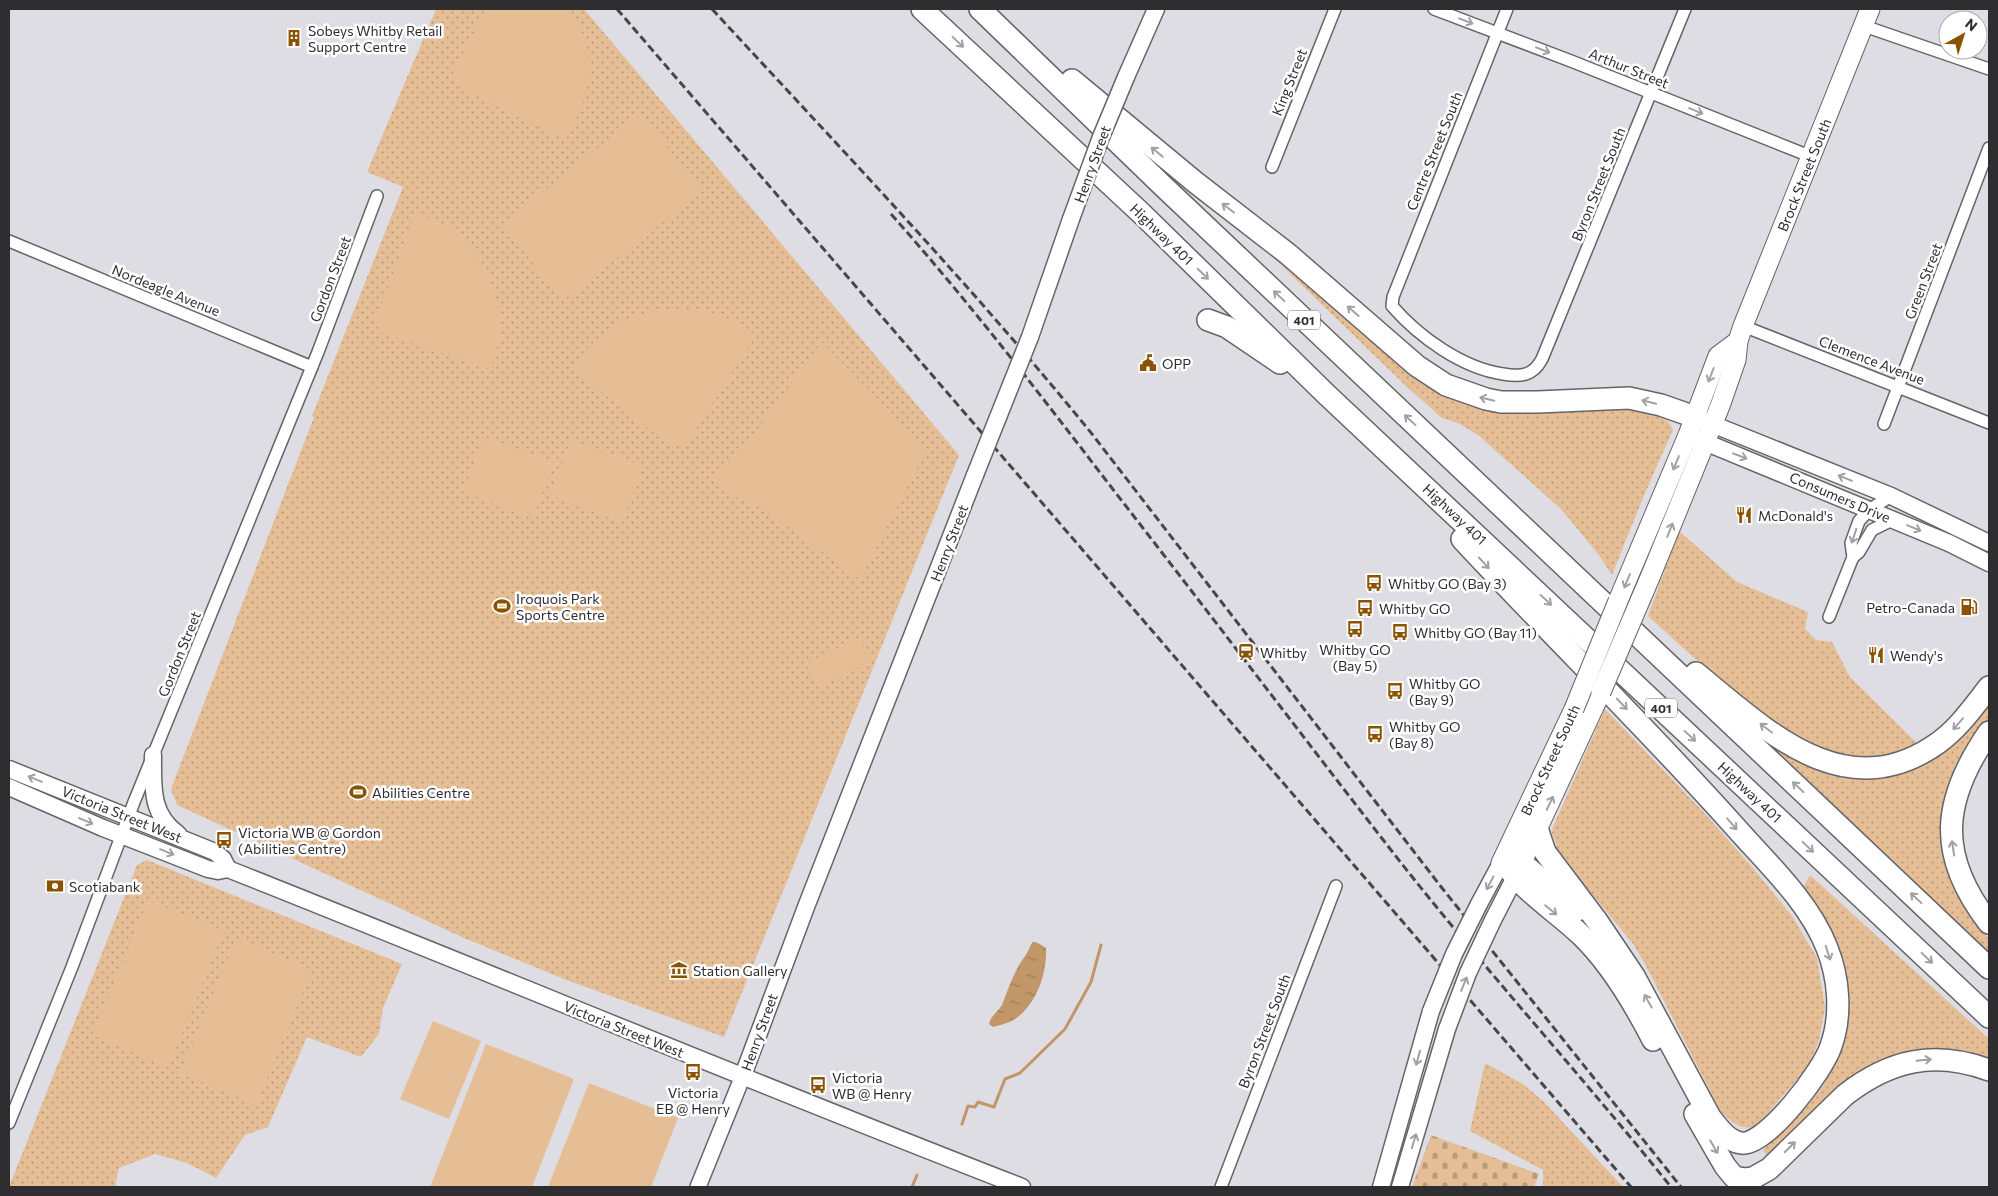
<svg xmlns="http://www.w3.org/2000/svg" width="1998" height="1196" viewBox="0 0 1998 1196" font-family="Commissioner,sans-serif">
<style>
.grass{fill:url(#grass-dots)}
.cemetery{fill:url(#cemetery-stones)}
.garden{fill:#e5be96}
.water{fill:url(#water-ripples)}
.lines{fill:none;stroke-linecap:round;stroke-linejoin:round}
.stream{stroke:#c19769;stroke-width:3}
.minor-casing{stroke:#656469;stroke-width:14}
.tertiary-casing{stroke:#656469;stroke-width:18}
.secondary-casing{stroke:#656469;stroke-width:19}
.primary-casing{stroke:#656469;stroke-width:21}
.motorway-casing{stroke:#656469;stroke-width:24}
.minor{stroke:#fff;stroke-width:11}
.tertiary{stroke:#fff;stroke-width:15}
.secondary{stroke:#fff;stroke-width:16}
.primary{stroke:#fff;stroke-width:19}
.motorway{stroke:#fff;stroke-width:21}
.rail{stroke:#47464a;stroke-width:3;stroke-dasharray:8 4;stroke-linecap:butt}
.secondary-bridge-casing{stroke:#656469;stroke-width:19;stroke-linecap:butt}
.primary-bridge-casing{stroke:#656469;stroke-width:21;stroke-linecap:butt}
.secondary-bridge{stroke:#fff;stroke-width:16}
.primary-bridge{stroke:#fff;stroke-width:19}
.oneway{stroke:#a1a0a2}
.labels{text-anchor:middle;dominant-baseline:central;stroke-width:5;stroke-linejoin:round;paint-order:stroke}
.shield{fill:#fff;stroke:#6d6c6e;stroke-width:1}
.shield-label{font-size:12px;font-weight:bold;fill:#2e2d30}
.poi-label{font-size:14px;fill:#2e2d30;stroke:#fff;text-anchor:start}
.street-label{font-size:14px;fill:#2e2d30;stroke:#fff}
</style>
<defs>
<pattern id="grass-dots" width="8" height="8" patternUnits="userSpaceOnUse" patternTransform="scale(1.25)"><rect width="8" height="8" fill="#e5be96"/><path d="M2 2h.1M6 6h.1" fill="none" stroke="#ba9b7b" stroke-width="1.8" stroke-linecap="round"/></pattern>
<pattern id="cemetery-stones" width="16" height="16" patternUnits="userSpaceOnUse" patternTransform="scale(1.25)"><rect width="16" height="16" fill="#e5be96"/><path d="M2 7V4a2 2 0 0 1 4 0v3zM10 15v-3a2 2 0 0 1 4 0v3z" fill="#ba9b7b"/></pattern>
<pattern id="water-ripples" width="26" height="14" patternUnits="userSpaceOnUse" patternTransform="scale(1.25)"><rect width="26" height="14" fill="#c19769"/><path d="M2 4q2-2 4 0t4 0M15 11q2-2 4 0t4 0" fill="none" stroke="#9d7c57"/></pattern>
</defs>
<rect width="100%" height="100%" fill="#dedde3"/>
<g class="grass">
<polygon points="436,9 584,9 959,455 724,1037 564,979 464,938 177,805 171,789 314,417 312,416 403,187 367,172"/>
<path d="M1247 232 1434 389 1457 400 1478 407 1627 409 1661 417 1669 422 1673 430C1651 478 1631 526 1612 575L1598 554 1561 509 1478 435 1458 423 1442 418 1406 386Z"/>
<polygon points="1679,531 1737,582 1808,612 1805,629 1816,640 1832,642 1850,677 1923,749 1854,763 1820,754 1750,709 1648,616"/>
<path d="M1989 700V721L1972 743 1954 884 1968 912 1989 939V952L1768 743C1787 755 1808 768 1830 774 1868 784 1924 773 1952 745 1966 731 1977 715 1989 700Z"/>
<path d="M1605 709 1707 816 1752 867 1792 916 1817 958 1825 1007 1819 1041 1808 1066 1758 1125C1741 1132 1731 1122 1720 1110L1645 964 1633 944 1587 888 1582 891 1552 849 1557 846 1552 833 1553 827Z"/>
<polygon points="147,860 402,964 383,1008 379,1034 361,1057 307,1037 268,1127 245,1135 216,1178 187,1163 155,1154 119,1168 115,1187 9,1187 137,865"/>
<path d="M1810 875 1989 1039V1063L1923 1053 1769 1161 1763 1150C1792 1121 1828 1091 1840 1050 1843 1043 1844 1035 1845 1027L1802 890Z"/>
<polygon points="1485,1063 1523,1084 1544,1102 1623,1187 1543,1187 1543,1170 1470,1131"/>
</g>
<polygon class="cemetery" points="1431,1135 1539,1174 1534,1187 1412,1187"/>
<g class="garden">
<path d="M486 9H570C600 61 592 90 566 140L456 85 452 75Z"/>
<polygon points="641,114 702,191 563,301 502,224"/>
<path d="M416 213C424 216 434 219 441 223 483 247 505 296 498 344 497 352 493 361 490 369L380 332 375 321Z"/>
<path d="M707 311 731 320 756 335 686 445 674 446 635 419 571 367C592 340 618 318 653 312 670 308 690 311 707 311Z"/>
<polygon points="822,342 927,449 860,579 758,506 720,490 714,472 748,442"/>
<polygon points="484,437 554,462 533,518 463,492"/>
<polygon points="571,440 643,466 622,523 550,495"/>
<polygon points="860,637 872,660 819,688 806,664"/>
<polygon points="148,900 224,931 168,1067 92,1035"/>
<polygon points="236,938 312,970 256,1105 180,1073"/>
<polygon points="433,1021 481,1041 449,1119 400,1099"/>
<polygon points="486,1044 574,1079 532,1187 430,1187"/>
<polygon points="589,1083 678,1118 651,1187 548,1187"/>
</g>
<path class="water" d="M1033 942 1038 943 1046 948C1047 973 1037 1004 1015 1019 1009 1023 1000 1025 993 1027L989 1024C991 1015 998 1012 1002 1005 1009 987 1014 971 1025 956 1029 951 1029 946 1033 942Z"/>
<g class="lines">
<g class="stream">
<polyline points="962,1124 968,1106 975,1107 978,1102 994,1107 1005,1079 1020,1073 1065,1029 1091,982 1101,945"/>
<polyline points="912,1187 917,1175"/>
</g>
<g class="minor-casing">
<g id="minor">
<polyline points="1434,9 1571,61 1812,157"/>
<path d="M1507 9 1393 297 1392 306C1419 337 1462 368 1503 374 1521 377 1533 376 1542 359L1685 9"/>
<polyline points="1864,26 1989,69"/>
<polyline points="1272,167 1335,9"/>
<polyline points="9,241 312,367"/>
<polyline points="1743,326 1989,423"/>
<polyline points="1884,424 1989,148"/>
<polyline points="1853,557 1859,552 1872,530 1894,519"/>
<polyline points="1829,617 1853,557 1851,543 1859,521 1869,510 1891,496"/>
<polyline points="9,1123 72,967 134,802 318,352 377,196"/>
<polyline points="1221,1187 1336,886"/>
</g>
</g>
<g class="tertiary-casing">
<polyline id="tertiary" points="698,1187 742,1078"/>
</g>
<g class="secondary-casing">
<g id="secondary">
<polyline points="1126,77 1156,9"/>
<polyline points="1030,337 1071,219"/>
<polyline points="1702,420 1891,496 1989,543"/>
<polyline points="1695,438 1949,543 1989,563"/>
<path d="M153 755C153 786 150 814 178 834"/>
<polyline points="9,769 215,852 223,859 228,869"/>
<path d="M9 787 103 828 208 869 218 871 228 869C493 974 756 1084 1022 1187"/>
<polyline points="1479,904 1501,863"/>
<polyline points="1493,920 1515,877"/>
<polyline points="742,1078 806,907 975,475"/>
<polyline points="1381,1187 1431,1011"/>
<polyline points="1400,1187 1447,1029"/>
</g>
</g>
<g class="primary-casing">
<g id="primary">
<polyline points="1651,575 1720,406 1736,360 1738,341 1743,326 1870,9"/>
<polyline points="1618,601 1688,435 1718,356 1738,341"/>
<polyline points="1574,709 1501,863 1515,877 1601,692"/>
</g>
</g>
<g class="motorway-casing">
<g id="motorway">
<polyline points="922,9 1141,213 1327,395 1989,1017"/>
<polyline points="980,9 1163,186 1989,968"/>
<polyline points="1072,80 1195,182 1288,254 1417,366 1446,385 1486,399 1501,402 1538,402 1629,398 1661,405 1695,417"/>
<polyline points="1208,320 1227,327 1280,363"/>
<path d="M1462 539C1552 636 1648 729 1737 829 1769 865 1809 902 1827 948 1839 978 1842 1015 1831 1046 1824 1069 1766 1147 1741 1143 1727 1141 1718 1127 1710 1117L1634 976 1597 921 1545 852 1538 831"/>
<path d="M1696 673C1766 730 1845 809 1938 743 1959 728 1974 706 1989 687"/>
<path d="M1989 732C1942 800 1936 855 1989 923"/>
<polyline points="1522,863 1578,910"/>
<path d="M1515 877C1535 899 1560 915 1581 935 1611 964 1634 1003 1653 1040"/>
<path d="M1695 1114 1725 1166 1734 1177 1745 1179 1753 1178 1769 1169 1845 1095C1890 1060 1934 1050 1989 1070"/>
</g>
</g>
<use href="#minor" class="minor"/>
<use href="#tertiary" class="tertiary"/>
<use href="#secondary" class="secondary"/>
<use href="#primary" class="primary"/>
<use href="#motorway" class="motorway"/>
<g class="rail">
<polyline points="617,9 1631,1187"/>
<path d="M712 9C841 149 972 286 1092 434L1442 888 1681 1187"/>
<path d="M891 214C970 303 1042 397 1115 492 1210 614 1303 737 1398 859 1486 971 1582 1076 1671 1187"/>
</g>
<g class="secondary-bridge-casing">
<g id="secondary-bridge">
<polyline points="1071,219 1101,137 1126,77"/>
<polyline points="975,475 1030,337"/>
<polyline points="1431,1011 1454,954 1479,904"/>
<polyline points="1447,1029 1468,973 1493,920"/>
</g>
</g>
<g class="primary-bridge-casing">
<g id="primary-bridge">
<polyline points="1601,692 1651,575"/>
<polyline points="1574,709 1618,601"/>
</g>
</g>
<use href="#secondary-bridge" class="secondary-bridge"/>
<use href="#primary-bridge" class="primary-bridge"/>
</g>
<defs><path id="oneway-shaft" d="M-6 0H5M1.5-3L5.5 0L1.5 3" fill="none" stroke-width="1.6" stroke-linecap="round" stroke-linejoin="round" transform="scale(1.25)"/></defs>
<g class="oneway">
<use href="#oneway-shaft" transform="translate(1466 21) rotate(21)"/>
<use href="#oneway-shaft" transform="translate(958 42) rotate(43)"/>
<use href="#oneway-shaft" transform="translate(1543 50) rotate(21)"/>
<use href="#oneway-shaft" transform="translate(1696 111) rotate(22)"/>
<use href="#oneway-shaft" transform="translate(1157 152) rotate(-141)"/>
<use href="#oneway-shaft" transform="translate(1228 208) rotate(-143)"/>
<use href="#oneway-shaft" transform="translate(1203 274) rotate(44)"/>
<use href="#oneway-shaft" transform="translate(1279 296) rotate(-137)"/>
<use href="#oneway-shaft" transform="translate(1353 311) rotate(-139)"/>
<use href="#oneway-shaft" transform="translate(1711 375) rotate(111)"/>
<use href="#oneway-shaft" transform="translate(1487 399) rotate(-166)"/>
<use href="#oneway-shaft" transform="translate(1649 402) rotate(-166)"/>
<use href="#oneway-shaft" transform="translate(1410 420) rotate(-137)"/>
<use href="#oneway-shaft" transform="translate(1740 456) rotate(21)"/>
<use href="#oneway-shaft" transform="translate(1676 463) rotate(113)"/>
<use href="#oneway-shaft" transform="translate(1845 478) rotate(-158)"/>
<use href="#oneway-shaft" transform="translate(1914 528) rotate(23)"/>
<use href="#oneway-shaft" transform="translate(1670 530) rotate(-68)"/>
<use href="#oneway-shaft" transform="translate(1854 536) rotate(108)"/>
<use href="#oneway-shaft" transform="translate(1484 563) rotate(47)"/>
<use href="#oneway-shaft" transform="translate(1627 581) rotate(113)"/>
<use href="#oneway-shaft" transform="translate(1546 600) rotate(43)"/>
<use href="#oneway-shaft" transform="translate(1622 704) rotate(46)"/>
<use href="#oneway-shaft" transform="translate(1958 724) rotate(132)"/>
<use href="#oneway-shaft" transform="translate(1766 728) rotate(-143)"/>
<use href="#oneway-shaft" transform="translate(1690 736) rotate(43)"/>
<use href="#oneway-shaft" transform="translate(35 779) rotate(-158)"/>
<use href="#oneway-shaft" transform="translate(1798 787) rotate(-137)"/>
<use href="#oneway-shaft" transform="translate(1550 803) rotate(-65)"/>
<use href="#oneway-shaft" transform="translate(86 821) rotate(23)"/>
<use href="#oneway-shaft" transform="translate(1732 824) rotate(49)"/>
<use href="#oneway-shaft" transform="translate(1808 847) rotate(43)"/>
<use href="#oneway-shaft" transform="translate(1953 848) rotate(-99)"/>
<use href="#oneway-shaft" transform="translate(167 852) rotate(22)"/>
<use href="#oneway-shaft" transform="translate(1490 883) rotate(118)"/>
<use href="#oneway-shaft" transform="translate(1916 898) rotate(-137)"/>
<use href="#oneway-shaft" transform="translate(1551 910) rotate(39)"/>
<use href="#oneway-shaft" transform="translate(1828 953) rotate(72)"/>
<use href="#oneway-shaft" transform="translate(1927 958) rotate(43)"/>
<use href="#oneway-shaft" transform="translate(1464 984) rotate(-68)"/>
<use href="#oneway-shaft" transform="translate(1648 1001) rotate(-119)"/>
<use href="#oneway-shaft" transform="translate(1418 1058) rotate(106)"/>
<use href="#oneway-shaft" transform="translate(1924 1060) rotate(-6)"/>
<use href="#oneway-shaft" transform="translate(1414 1141) rotate(-73)"/>
<use href="#oneway-shaft" transform="translate(1714 1147) rotate(60)"/>
<use href="#oneway-shaft" transform="translate(1790 1147) rotate(-45)"/>
</g>
<defs>
<g id="building-bare" transform="scale(1.35)"><path d="M-4-6H4V6H1V3H-1V6H-4ZM-2.5-4.3h1.7v1.8h-1.7ZM.8-4.3h1.7v1.8H.8ZM-2.5-1h1.7V.8h-1.7ZM.8-1h1.7V.8H.8Z" fill="#895301" stroke="#fff" stroke-width="2.5" paint-order="stroke"/></g>
<g id="civic-bare" transform="scale(1.35)"><path d="M-.6-6.5H3V-4.5H.6V-3L4-1V1h2V6H-6V1h2V-1L-.6-3ZM-1.2 2.5V6h2.4V2.5Z" fill="#895301" stroke="#fff" stroke-width="2.5" paint-order="stroke"/></g>
<g id="restaurant-bare" transform="scale(1.35)"><path d="M-5-6h1v4h1v-4h1v4h1v-4h1v5L-1.5 .5V6h-2V.5L-5-1ZM5-6V6H3V1.5H1.5Q1.5-4 5-6Z" fill="#895301" stroke="#fff" stroke-width="2.5" paint-order="stroke"/></g>
<g id="bus-bare" transform="scale(1.35)"><path d="M-5-6H5V4H4V6H2V4H-2V6H-4V4H-5ZM-3.5-4V0h7V-4ZM-3.5 1.2v1.5H-2V1.2ZM2 1.2v1.5H3.5V1.2Z" fill="#895301" stroke="#fff" stroke-width="2.5" paint-order="stroke"/></g>
<g id="stadium-bare" transform="scale(1.35)"><path d="M0-5a6.5 5 0 1 0 0 10a6.5 5 0 1 0 0-10ZM-3.5-1.8h7v3.6h-7Z" fill="#895301" stroke="#fff" stroke-width="2.5" paint-order="stroke"/></g>
<g id="fuel-bare" transform="scale(1.35)"><path d="M-5.5-6h7V0h2V4h1.3V-2.5L3-4.5l.8-.8L6-3V5H2.5V1h-1V6h-7ZM-4.2-4.7v3.2H.2V-4.7Z" fill="#895301" stroke="#fff" stroke-width="2.5" paint-order="stroke"/></g>
<g id="station-bare" transform="scale(1.35)"><path d="M-3-6H3Q5-6 5-4V2Q5 4 3 4L4.5 6H3L1.5 4h-3L-3 6H-4.5L-3 4Q-5 4-5 2V-4Q-5-6-3-6ZM-3.5-4v3h7v-3ZM-3.5 1v1.5H-2V1ZM2 1v1.5H3.5V1Z" fill="#895301" stroke="#fff" stroke-width="2.5" paint-order="stroke"/></g>
<g id="bank-bare" transform="scale(1.35)"><path d="M-6-4H6V4H-6ZM0-2.3a2.3 2.3 0 1 0 0 4.6a2.3 2.3 0 1 0 0-4.6Z" fill="#895301" stroke="#fff" stroke-width="2.5" paint-order="stroke"/></g>
<g id="museum-bare" transform="scale(1.35)"><path d="M0-6L6-3V-2H-6V-3ZM-5-1h2V3h-2ZM-1-1h2V3h-2ZM3-1h2V3H3ZM-6 4H6V6H-6Z" fill="#895301" stroke="#fff" stroke-width="2.5" paint-order="stroke"/></g>
</defs>
<g fill-rule="evenodd">
<use href="#building-bare" x="294" y="38"/>
<use href="#civic-bare" x="1148" y="363"/>
<use href="#restaurant-bare" x="1744" y="515"/>
<use href="#bus-bare" x="1374" y="583"/>
<use href="#stadium-bare" x="502" y="606"/>
<use href="#fuel-bare" x="1969" y="607"/>
<use href="#bus-bare" x="1365" y="608"/>
<use href="#bus-bare" x="1355" y="629"/>
<use href="#bus-bare" x="1400" y="632"/>
<use href="#station-bare" x="1246" y="652"/>
<use href="#restaurant-bare" x="1876" y="655"/>
<use href="#bus-bare" x="1395" y="691"/>
<use href="#bus-bare" x="1375" y="734"/>
<use href="#stadium-bare" x="358" y="792"/>
<use href="#bus-bare" x="224" y="840"/>
<use href="#bank-bare" x="55" y="886"/>
<use href="#museum-bare" x="679" y="970"/>
<use href="#bus-bare" x="693" y="1072"/>
<use href="#bus-bare" x="818" y="1085"/>
</g>
<g class="labels">
<g class="shield">
<rect x="1288" y="310.5" width="32" height="19" rx="4"/>
<rect x="1645" y="698.5" width="32" height="19" rx="4"/>
</g>
<g class="shield-label">
<text x="1304" y="320">401</text>
<text x="1661" y="708">401</text>
</g>
<g class="poi-label">
<text x="308" y="30">Sobeys Whitby Retail<tspan x="308" dy="16">Support Centre</tspan></text>
<text x="1162" y="363">OPP</text>
<text x="1758" y="515">McDonald's</text>
<text x="1388" y="583">Whitby GO (Bay 3)</text>
<text x="516" y="598">Iroquois Park<tspan x="516" dy="16">Sports Centre</tspan></text>
<text x="1955" y="607" text-anchor="end">Petro-Canada</text>
<text x="1379" y="608">Whitby GO</text>
<text x="1414" y="632">Whitby GO (Bay 11)</text>
<text x="1355" y="649" text-anchor="middle">Whitby GO<tspan x="1355" dy="16">(Bay 5)</tspan></text>
<text x="1260" y="652">Whitby</text>
<text x="1890" y="655">Wendy's</text>
<text x="1409" y="683">Whitby GO<tspan x="1409" dy="16">(Bay 9)</tspan></text>
<text x="1389" y="726">Whitby GO<tspan x="1389" dy="16">(Bay 8)</tspan></text>
<text x="372" y="792">Abilities Centre</text>
<text x="238" y="832">Victoria WB @ Gordon<tspan x="238" dy="16">(Abilities Centre)</tspan></text>
<text x="69" y="886">Scotiabank</text>
<text x="693" y="970">Station Gallery</text>
<text x="832" y="1077">Victoria<tspan x="832" dy="16">WB @ Henry</tspan></text>
<text x="693" y="1092" text-anchor="middle">Victoria<tspan x="693" dy="16">EB @ Henry</tspan></text>
</g>
<g class="street-label">
<text transform="translate(1629 68) rotate(22)">Arthur Street</text>
<text transform="translate(1289 82) rotate(-68)">King Street</text>
<text transform="translate(1434 151) rotate(-68)">Centre Street South</text>
<text transform="translate(1092 164) rotate(-70)">Henry Street</text>
<text transform="translate(1804 175) rotate(-68)">Brock Street South</text>
<text transform="translate(1598 184) rotate(-68)">Byron Street South</text>
<text transform="translate(1162 234) rotate(44)">Highway 401</text>
<text transform="translate(330 279) rotate(-69)">Gordon Street</text>
<text transform="translate(1923 281) rotate(-69)">Green Street</text>
<text transform="translate(166 290) rotate(22)">Nordeagle Avenue</text>
<text transform="translate(1872 360) rotate(21)">Clemence Avenue</text>
<text transform="translate(1840 497) rotate(23)">Consumers Drive</text>
<text transform="translate(1455 514) rotate(43)">Highway 401</text>
<text transform="translate(949 543) rotate(-69)">Henry Street</text>
<text transform="translate(179 654) rotate(-68)">Gordon Street</text>
<text transform="translate(1550 760) rotate(-65)">Brock Street South</text>
<text transform="translate(1750 792) rotate(43)">Highway 401</text>
<text transform="translate(122 814) rotate(22)">Victoria Street West</text>
<text transform="translate(624 1029) rotate(22)">Victoria Street West</text>
<text transform="translate(1264 1031) rotate(-69)">Byron Street South</text>
<text transform="translate(759 1032) rotate(-70)">Henry Street</text>
</g>
</g>
<rect width="1998" height="1196" fill="none" stroke="#2e2d30" stroke-width="20"/>
<g transform="translate(1963 35) rotate(39)"><circle r="24" fill="#ffffff" stroke="#ababac"/>
<path d="M0-4L9 19L0 12L-9 19Z" fill="#895301"/>
<text y="-8" font-size="14" font-weight="bold" text-anchor="middle" fill="#2e2d30">N</text>
</g>
</svg>
